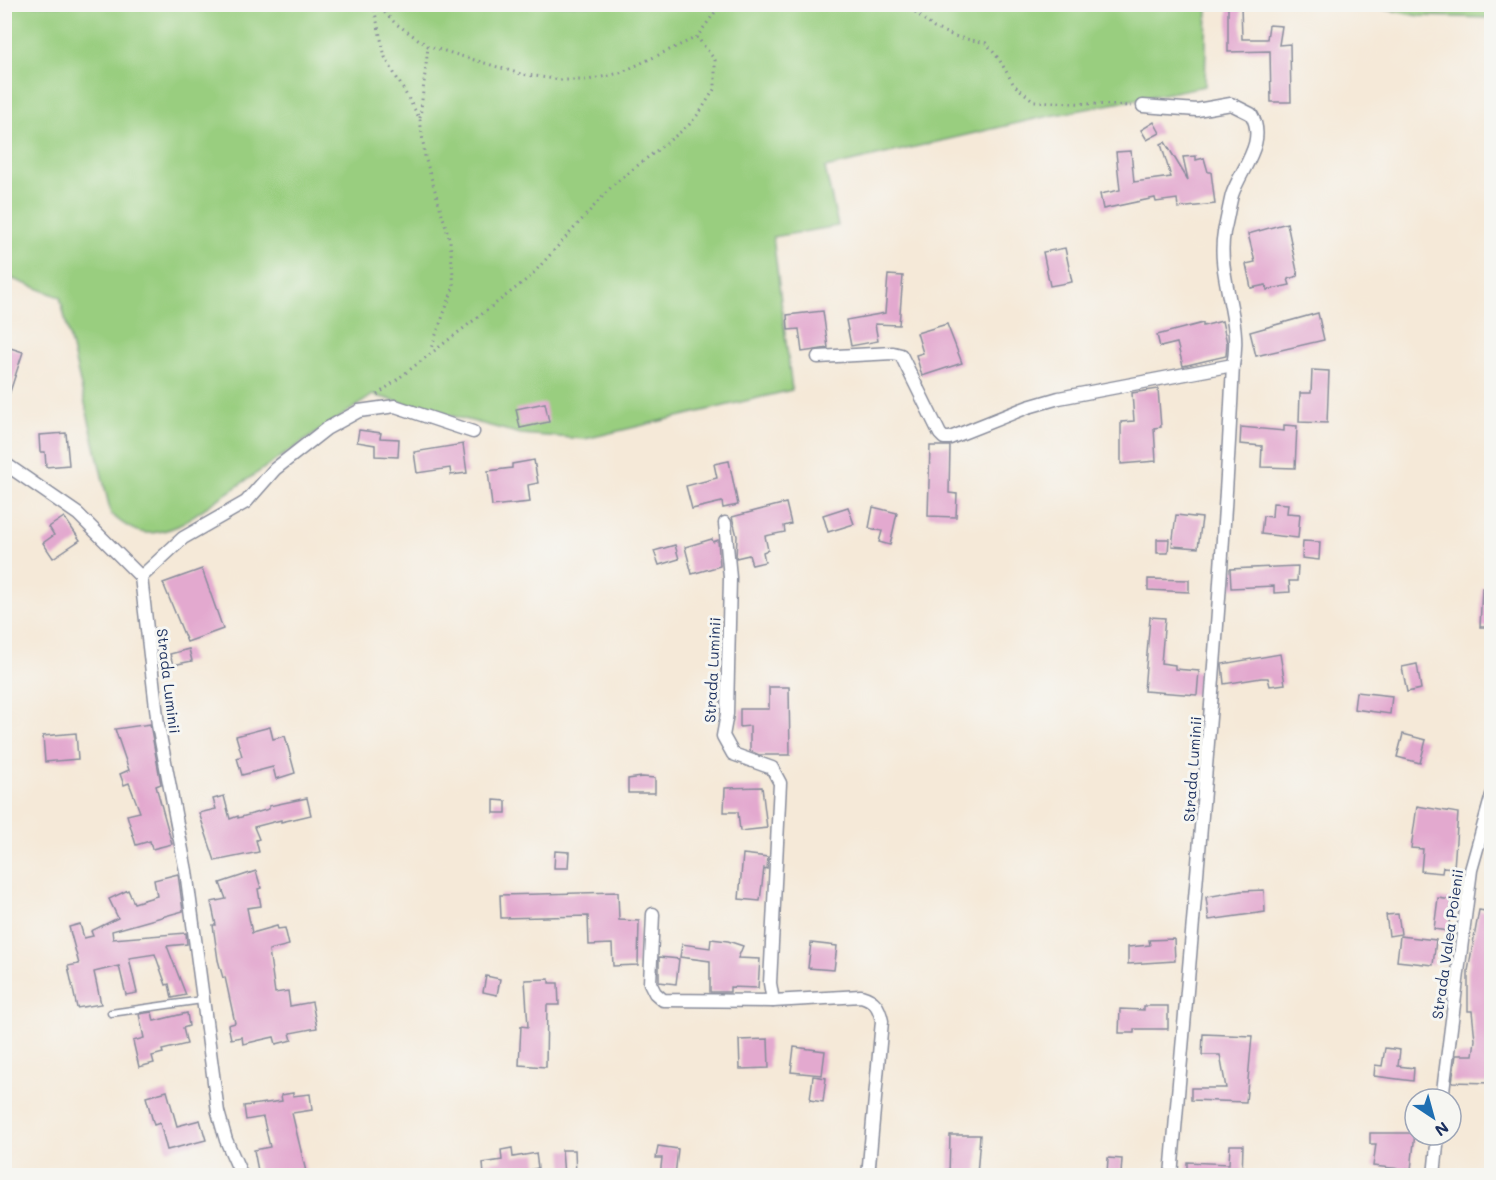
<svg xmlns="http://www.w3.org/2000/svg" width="1496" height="1180" viewBox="0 0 1496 1180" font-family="Mali,sans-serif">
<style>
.green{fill:#99ce7f;stroke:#5a7e6e;stroke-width:1.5}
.building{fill:#e3a9cf}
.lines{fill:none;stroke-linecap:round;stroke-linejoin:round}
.service-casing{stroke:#888c9b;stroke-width:9}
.minor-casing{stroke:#888c9b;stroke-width:15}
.path{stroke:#888c9b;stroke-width:3;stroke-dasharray:1.5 4.5;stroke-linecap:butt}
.service{stroke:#fff;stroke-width:6}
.minor{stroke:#fff;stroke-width:12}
.labels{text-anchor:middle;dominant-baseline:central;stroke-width:6;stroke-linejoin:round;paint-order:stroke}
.street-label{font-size:15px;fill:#1b2f5e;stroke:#f6f6f2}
</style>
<rect width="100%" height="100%" fill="#f6f6f2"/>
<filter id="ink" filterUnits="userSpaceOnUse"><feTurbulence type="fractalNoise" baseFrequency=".0167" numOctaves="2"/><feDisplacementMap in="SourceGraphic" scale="12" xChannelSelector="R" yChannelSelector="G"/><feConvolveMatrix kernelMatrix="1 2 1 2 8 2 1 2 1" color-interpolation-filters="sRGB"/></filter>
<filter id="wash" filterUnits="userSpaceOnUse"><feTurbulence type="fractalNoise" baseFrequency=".008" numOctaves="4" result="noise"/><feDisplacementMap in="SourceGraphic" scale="24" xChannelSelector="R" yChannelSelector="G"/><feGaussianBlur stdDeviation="1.35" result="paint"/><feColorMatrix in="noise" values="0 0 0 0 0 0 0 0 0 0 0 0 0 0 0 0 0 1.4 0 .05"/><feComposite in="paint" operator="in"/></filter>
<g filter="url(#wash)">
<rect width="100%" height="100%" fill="#f5e9d8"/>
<g class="green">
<path d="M4 5H1207L1205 86 1035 119 825 168 838 226 773 237 792 390 585 439 521 434 373 395 178 526C148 538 135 535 111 514L60 297 5 276Z"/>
<polygon points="1362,5 1491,5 1491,18 1419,16"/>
</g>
<g id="blocks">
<g class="building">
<polygon points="1241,5 1242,39 1267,39 1269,25 1282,26 1279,45 1290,44 1291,102 1271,102 1270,51 1228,52 1228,6"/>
<polygon points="1154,122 1160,133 1147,140 1141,130"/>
<polygon points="1165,142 1188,180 1183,157 1196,156 1196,160 1204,158 1208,172 1211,172 1215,204 1178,208 1177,199 1156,202 1155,198 1103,209 1100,194 1120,190 1116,152 1131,151 1134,182 1171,177 1161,144"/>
<polygon points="1287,223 1298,276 1288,279 1290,285 1267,290 1266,285 1251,288 1246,264 1255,262 1248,234"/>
<polygon points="1065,248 1072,282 1050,286 1043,252"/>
<polygon points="888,275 903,276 899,325 875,324 878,341 851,346 846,320 885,313"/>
<polygon points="823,311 828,348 802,352 799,329 788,330 787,315"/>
<polygon points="1318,313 1324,340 1256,356 1250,332"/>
<polygon points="1222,321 1227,343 1226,356 1183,366 1177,343 1160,347 1157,335 1203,323 1203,326"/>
<polygon points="947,324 962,363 922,376 916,355 923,353 917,333"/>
<polygon points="4,346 23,352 7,401 4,400"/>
<polygon points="1312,370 1329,371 1327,423 1299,422 1300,393 1311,393"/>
<polygon points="1158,389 1161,427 1154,428 1156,461 1121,464 1121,422 1134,421 1132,393"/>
<polygon points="545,403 549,422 520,428 516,409"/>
<polygon points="1284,425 1297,426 1295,468 1261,467 1262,446 1240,444 1241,427 1284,431"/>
<polygon points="359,430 381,433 380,438 399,439 398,457 375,456 375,445 357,442"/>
<polygon points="66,433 69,465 46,467 45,452 40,452 39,435"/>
<polygon points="463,444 467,473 451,475 450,468 417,473 414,452"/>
<polygon points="930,446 950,446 949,493 957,494 956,517 928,516"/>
<polygon points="534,460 538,483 528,485 530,502 492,506 488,471 512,468 512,464"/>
<polygon points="729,461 738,505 723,508 722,502 692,509 686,486 717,478 714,464"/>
<polygon points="786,503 791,524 784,526 785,532 765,536 768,550 763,552 765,562 752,565 749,555 736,558 737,536 732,517"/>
<polygon points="1273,503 1288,504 1287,513 1300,514 1298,538 1261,534 1263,516 1272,517"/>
<polygon points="848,507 854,524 828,532 823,515"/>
<polygon points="873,507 897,513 890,545 879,542 882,531 869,528"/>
<polygon points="1176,515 1202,518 1198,548 1172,546"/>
<polygon points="64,517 80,540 53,558 43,543 54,535 49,527"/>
<polygon points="712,539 713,542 718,540 720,566 692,574 685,547"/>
<polygon points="1157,539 1169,539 1168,553 1157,553"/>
<polygon points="1303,541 1320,542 1319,560 1302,558"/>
<polygon points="675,545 679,559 659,565 654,551"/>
<polygon points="1298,566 1297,581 1289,581 1290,592 1274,593 1274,586 1231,588 1230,569"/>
<polygon points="202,569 223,629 187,642 163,583"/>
<polygon points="1148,579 1189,580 1189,592 1148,590"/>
<polygon points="1482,588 1491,588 1491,627 1480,627"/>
<polygon points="1150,617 1165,618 1161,663 1175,665 1175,669 1199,671 1197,695 1144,691"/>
<polygon points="189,649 192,661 173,665 170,654"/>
<polygon points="1280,654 1285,684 1270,686 1268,678 1261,678 1224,684 1222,664"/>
<polygon points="1417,664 1421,689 1407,692 1402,667"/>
<polygon points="769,687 789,687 790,755 759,755 750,751 750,726 740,727 740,709 769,709"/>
<polygon points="1356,692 1392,696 1390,714 1354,709"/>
<polygon points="150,724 161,784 156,786 172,844 152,849 150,841 136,845 127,815 140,812 129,783 124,785 120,774 129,770 115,729"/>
<polygon points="270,727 273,739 285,736 295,773 276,779 273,767 242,775 237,758 242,756 236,736"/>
<polygon points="76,733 78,759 45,762 43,736"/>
<polygon points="1403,734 1426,740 1420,763 1397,757"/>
<polygon points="642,777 655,778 655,793 628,793 628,779"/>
<polygon points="762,787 767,828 740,831 738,812 724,812 725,788"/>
<polygon points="224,796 230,819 238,816 238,818 269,809 269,806 307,798 311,815 281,822 281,820 254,827 259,839 256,840 259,852 215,861 199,813 216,809 213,799"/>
<polygon points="494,800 506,801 506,813 494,813"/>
<polygon points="1417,806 1458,813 1454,868 1443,867 1442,873 1421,871 1423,849 1411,848"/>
<polygon points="555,851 569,852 568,868 554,868"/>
<polygon points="743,854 768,857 767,869 764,868 760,901 739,899"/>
<polygon points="256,871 261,888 258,889 261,906 247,908 252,933 277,926 278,929 285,928 289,945 269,950 275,993 288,991 290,1006 312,1002 317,1028 290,1033 292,1040 276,1044 274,1037 243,1044 242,1037 231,1039 228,1025 235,1023 225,977 223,978 218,960 213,925 216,925 211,902 226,899 220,883"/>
<polygon points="178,874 183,911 112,931 113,939 186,933 187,944 167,946 186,995 172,998 169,984 166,985 155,954 129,958 137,993 126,995 119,966 94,972 101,1004 77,1008 68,966 79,964 69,927 80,924 84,938 93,936 91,931 118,918 109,899 128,890 134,903 157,896 154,880"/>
<polygon points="1264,890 1265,912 1209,920 1206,897 1241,891"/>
<polygon points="618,892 619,920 639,921 638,965 613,966 612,944 589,945 588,916 501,918 500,895"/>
<polygon points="1438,898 1452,900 1448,931 1434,929"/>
<polygon points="1479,910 1491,912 1491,1083 1452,1082 1456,1055 1473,1055 1475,1040 1472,1011 1468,1011 1468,971"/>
<polygon points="1398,914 1401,934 1389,936 1386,915"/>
<polygon points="1400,936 1436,940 1433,965 1397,961"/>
<polygon points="711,939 728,941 743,946 738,958 760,959 758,988 730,987 730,992 710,992 710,961 680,957 682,944 710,948"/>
<polygon points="1174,939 1175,961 1128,964 1128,947 1150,945 1149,940"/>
<polygon points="811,943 837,946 834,970 808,968"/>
<polygon points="659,957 679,959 676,984 659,982"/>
<polygon points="486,976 500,979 497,995 483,992"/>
<polygon points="549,979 549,983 558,983 559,1005 547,1005 546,1067 519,1065 521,1026 528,1027 525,980"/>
<polygon points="1144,1006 1168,1006 1168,1029 1134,1029 1134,1033 1119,1033 1120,1009 1144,1010"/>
<polygon points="152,1012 154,1021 187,1013 189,1026 183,1028 187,1044 162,1050 163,1053 152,1056 154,1063 139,1067 133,1041 144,1038 139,1014"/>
<polygon points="1203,1034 1252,1036 1246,1102 1191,1100 1191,1088 1226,1088 1220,1055 1202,1055"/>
<polygon points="768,1039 769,1068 740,1069 739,1040"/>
<polygon points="794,1047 825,1051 822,1075 791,1072"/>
<polygon points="1385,1048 1400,1050 1398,1066 1414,1068 1413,1081 1374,1076 1375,1065 1382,1066"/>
<polygon points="813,1076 826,1078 823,1102 810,1100"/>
<polygon points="167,1091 177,1126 200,1120 206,1140 167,1150 160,1123 154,1125 146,1097"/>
<polygon points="293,1093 293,1096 310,1094 312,1110 292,1113 307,1176 274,1176 273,1173 259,1176 254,1150 270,1147 263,1117 246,1120 244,1106 282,1101 281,1095"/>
<polygon points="1370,1133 1415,1133 1411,1170 1373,1166 1376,1144 1370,1144"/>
<polygon points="950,1135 980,1135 977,1176 949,1176"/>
<polygon points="1230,1145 1243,1145 1242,1176 1187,1176 1187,1162 1229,1164"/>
<polygon points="658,1146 678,1149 675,1176 660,1176 662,1158 656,1158"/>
<polygon points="512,1148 513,1157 536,1153 538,1168 504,1176 484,1176 483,1163 502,1160 501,1150"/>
<polygon points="562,1150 575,1150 576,1176 564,1176"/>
<polygon points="1108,1158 1122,1159 1121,1174 1107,1174"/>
</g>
</g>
</g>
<g filter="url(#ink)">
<use href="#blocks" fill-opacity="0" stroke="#888c9b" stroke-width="1.5"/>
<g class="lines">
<g class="service-casing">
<polyline id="service" points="111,1013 202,1000"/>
</g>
<g class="minor-casing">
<g id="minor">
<path d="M1143 106 1197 110 1231 104 1251 114C1268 142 1241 168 1232 195 1229 207 1227 220 1224 232 1216 277 1243 319 1233 365 1220 636 1194 905 1171 1176"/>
<polyline points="818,357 893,353 901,355 940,434 944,438 950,438 1028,407 1059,398 1233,365"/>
<polyline points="4,463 78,514 141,577"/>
<path d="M725 523 730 578 727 714 723 736 733 754 772 768 780 783 770 983 773 1001 861 996C875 1000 879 1007 882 1021L868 1176"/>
<polyline points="653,914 650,983 655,993 663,1000 773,1001"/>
<polyline points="1442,1099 1471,870 1492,795"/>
<polyline points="242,1176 226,1140 218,1112 186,871 158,725 141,577 183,538 246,502 275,469 326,429 359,411 395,406 473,432"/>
<polyline points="1434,1176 1438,1135"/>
</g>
</g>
<g class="path">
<polyline points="373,4 385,57 420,119 425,157 450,241 454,286 430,351"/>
<polyline points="376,4 395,23 428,46 521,74 561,80 588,80 620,73 697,37 721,4"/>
<polyline points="906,4 934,28 957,37 986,43 999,59 1014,85 1034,101 1131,106"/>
<polyline points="420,118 428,47"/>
<polyline points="377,395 530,277 614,184 688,126 700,112 715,88 715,60 697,37"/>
</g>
<use href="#service" class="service"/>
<use href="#minor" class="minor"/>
</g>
</g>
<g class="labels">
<g class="street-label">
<text transform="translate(712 670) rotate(-87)">Strada Luminii</text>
<text transform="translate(169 681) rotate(83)">Strada Luminii</text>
<text transform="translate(1192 769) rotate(-86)">Strada Luminii</text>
<text transform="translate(1447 944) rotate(-82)">Strada Valea Poienii</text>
</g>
</g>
<rect width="1496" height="1180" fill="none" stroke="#f6f6f2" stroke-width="24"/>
<g transform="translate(1433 1117) rotate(144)"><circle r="28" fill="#f6f6f2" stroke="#9ea6b7" stroke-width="1.5"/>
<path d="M0-4.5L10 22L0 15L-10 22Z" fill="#1f6fb2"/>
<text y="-9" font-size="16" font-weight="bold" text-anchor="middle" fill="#1b2f5e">N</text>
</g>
</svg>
